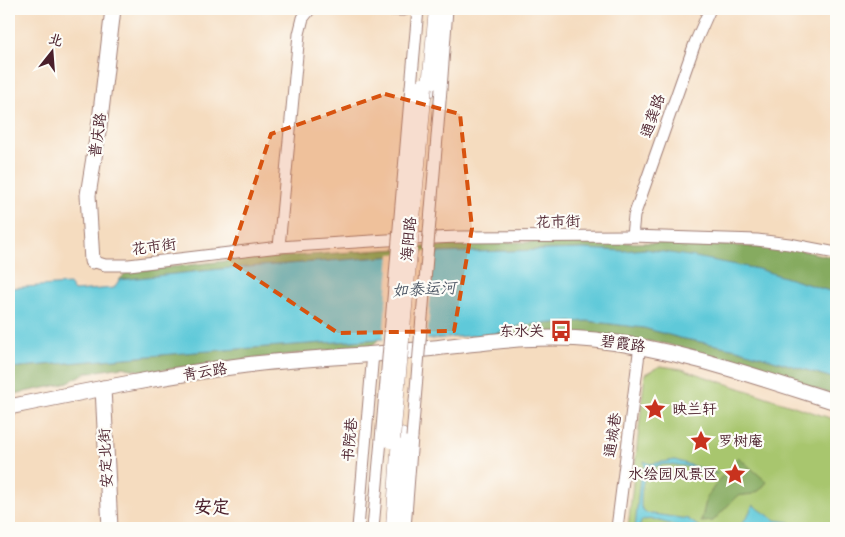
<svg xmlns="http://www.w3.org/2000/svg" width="845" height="537" viewBox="0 0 845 537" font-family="'Balsamiq Sans','LXGW WenKai TC',sans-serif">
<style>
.green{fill:#a8c66e;stroke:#79724c}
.forest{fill:#86ab61;stroke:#686546}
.water{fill:#5fc9d9;stroke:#547482}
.pier{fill:#f5dcbf}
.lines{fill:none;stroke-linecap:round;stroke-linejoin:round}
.street-casing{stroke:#a07e75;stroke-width:13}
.secondary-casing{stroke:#a07e75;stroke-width:17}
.primary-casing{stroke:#a07e75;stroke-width:19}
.street{stroke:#fff;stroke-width:11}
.secondary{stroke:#fff;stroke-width:15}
.primary{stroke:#fff;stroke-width:18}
.street-bridge-casing{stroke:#a07e75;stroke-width:13;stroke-linecap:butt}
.primary-bridge-casing{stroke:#a07e75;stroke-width:19;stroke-linecap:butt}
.street-bridge{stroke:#fff;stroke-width:11}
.primary-bridge{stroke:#fff;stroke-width:18}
.marked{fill:#d8530f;fill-opacity:0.2;stroke:#d8530f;stroke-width:4;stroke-dasharray:10 6;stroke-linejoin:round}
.labels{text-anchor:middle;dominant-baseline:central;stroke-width:4.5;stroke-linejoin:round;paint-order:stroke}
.street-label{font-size:15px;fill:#4a1f2b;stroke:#fdfcf7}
.poi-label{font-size:15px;fill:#4a1f2b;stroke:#fdfcf7;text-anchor:end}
.water-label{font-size:16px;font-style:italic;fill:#515a68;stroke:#fdfcf7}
.quarter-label{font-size:18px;font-weight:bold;fill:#4a1f2b;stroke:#fdfcf7}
</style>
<rect width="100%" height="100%" fill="#fdfcf7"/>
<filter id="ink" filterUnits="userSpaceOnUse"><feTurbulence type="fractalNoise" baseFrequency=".02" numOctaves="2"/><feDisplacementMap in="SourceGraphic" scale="10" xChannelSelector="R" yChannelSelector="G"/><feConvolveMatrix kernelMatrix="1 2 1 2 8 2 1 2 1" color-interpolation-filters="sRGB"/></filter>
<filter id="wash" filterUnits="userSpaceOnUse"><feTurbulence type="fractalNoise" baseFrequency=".0096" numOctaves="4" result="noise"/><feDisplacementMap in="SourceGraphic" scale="20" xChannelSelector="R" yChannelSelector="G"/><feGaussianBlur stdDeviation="1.12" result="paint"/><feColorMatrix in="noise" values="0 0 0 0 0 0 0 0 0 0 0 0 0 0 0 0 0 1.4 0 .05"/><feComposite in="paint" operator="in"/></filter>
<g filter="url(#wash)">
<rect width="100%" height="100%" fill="#f5dcbf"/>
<polygon class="green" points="660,366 682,369 836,420 836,528 628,528 645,374"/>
<g class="forest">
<polygon points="502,242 684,243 794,249 836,258 836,293 758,269 645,249 623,251 584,249 438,253 221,269 119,280 127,272 234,260"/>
<polygon points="587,321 644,328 680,338 737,349 836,379 836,395 667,344 613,336 494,334 521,325"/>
<polygon points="379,339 372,346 283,355 146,372 122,367 86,373 64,384 9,395 9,368 196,352"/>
<polygon points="738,457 767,482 760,490 753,494 737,496 713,521 701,522 707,497 721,477 729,471 734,461"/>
</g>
<g class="water">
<polygon points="584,249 623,251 645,249 695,257 758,269 836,293 836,379 737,349 680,338 644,328 587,321 521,325 494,334 407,341 379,339 196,352 9,368 9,288 69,284 74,291 114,288 119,280 221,269 438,253"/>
<path d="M675 460 718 474C700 471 656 453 645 476 641 485 641 498 641 507L646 513 688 519 701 528H683L653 519 642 520 639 528H635L640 478 641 474 645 469 644 461 650 464Z"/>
<polygon points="753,505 775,520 790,522 796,528 738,528 747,517"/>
</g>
<polygon class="pier" points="434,251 427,342 407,343 383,342 390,254"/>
</g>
<g filter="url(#ink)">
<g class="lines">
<g class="street-casing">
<g id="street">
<polyline points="370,9 404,10 406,9"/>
<polyline points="411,87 418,9"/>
<polyline points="441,89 447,9"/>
<polyline points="632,236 634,216 695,43 710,9"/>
<polyline points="279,247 299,34 303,18 310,9"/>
<polyline points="92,261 105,265 129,265 279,247 387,240 458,237 632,236 757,240 789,244 836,253"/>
<polyline points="358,528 373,353"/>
<polyline points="373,528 381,440"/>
<polyline points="405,528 412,437"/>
<polyline points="617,528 640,345"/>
</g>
</g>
<g class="secondary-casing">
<g id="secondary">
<polyline points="92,261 88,195 100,120 113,9"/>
<polyline points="103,388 110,528"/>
<path d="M9 407C87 391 166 375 246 365 299 358 353 357 406 351 469 345 532 333 595 340 679 349 757 377 836 402"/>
</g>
</g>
<g class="primary-casing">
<g id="primary">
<polyline points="431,87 438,9"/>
<polyline points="395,528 401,437"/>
</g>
</g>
<use href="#street" class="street"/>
<use href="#secondary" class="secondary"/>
<use href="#primary" class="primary"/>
<g class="street-bridge-casing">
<g id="street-bridge">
<polyline points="412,437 441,89"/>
<polyline points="381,440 411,87"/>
</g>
</g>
<g class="primary-bridge-casing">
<polyline id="primary-bridge" points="391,439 423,87"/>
</g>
<use href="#street-bridge" class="street-bridge"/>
<use href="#primary-bridge" class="primary-bridge"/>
</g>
</g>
<path class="marked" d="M385 94 460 114 472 228 454 331 338 333 229 261 271 134Z"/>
<defs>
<g id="bus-bare" transform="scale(1.725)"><path d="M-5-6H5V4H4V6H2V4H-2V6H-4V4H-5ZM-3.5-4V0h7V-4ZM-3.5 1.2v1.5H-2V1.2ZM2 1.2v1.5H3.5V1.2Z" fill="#c8321e" stroke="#fdfcf7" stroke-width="2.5" paint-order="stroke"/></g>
<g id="sight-bare" transform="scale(1.725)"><path d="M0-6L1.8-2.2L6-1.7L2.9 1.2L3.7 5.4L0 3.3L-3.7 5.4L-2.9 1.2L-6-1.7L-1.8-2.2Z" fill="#c8321e" stroke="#fdfcf7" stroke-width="2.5" paint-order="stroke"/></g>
</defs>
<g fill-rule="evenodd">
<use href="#bus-bare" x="561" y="331"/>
<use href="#sight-bare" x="655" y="409"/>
<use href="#sight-bare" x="701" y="441"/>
<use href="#sight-bare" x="735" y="474"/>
</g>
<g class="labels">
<g class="street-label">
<text transform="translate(653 116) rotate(-71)">通龚路</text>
<text transform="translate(98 135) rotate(-82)">普庆路</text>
<text transform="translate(558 222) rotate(-1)">花市街</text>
<text transform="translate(409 239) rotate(-85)">海阳路</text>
<text transform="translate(154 247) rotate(-7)">花市街</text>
<text transform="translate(623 344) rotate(8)">碧霞路</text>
<text transform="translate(205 372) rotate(-9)">青云路</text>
<text transform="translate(613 435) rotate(-82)">通城巷</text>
<text transform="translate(350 440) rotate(-85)">书院巷</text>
<text transform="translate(106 458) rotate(-93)">安定北街</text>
</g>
<g class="poi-label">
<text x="544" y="331">东水关</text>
<text x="672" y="409" text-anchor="start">映兰轩</text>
<text x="718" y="441" text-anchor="start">罗树庵</text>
<text x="718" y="474">水绘园风景区</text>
</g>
<g class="water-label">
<text transform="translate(424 290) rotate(-3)">如泰运河</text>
</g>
<g class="quarter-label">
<text x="212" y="507">安定</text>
</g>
</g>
<rect width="845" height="537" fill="none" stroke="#fdfcf7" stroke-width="30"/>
<g transform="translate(52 52) rotate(17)" stroke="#fdfcf7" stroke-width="4" paint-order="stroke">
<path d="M0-4L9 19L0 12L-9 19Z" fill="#4a1f2b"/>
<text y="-8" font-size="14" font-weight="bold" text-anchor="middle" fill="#4a1f2b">北</text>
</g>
</svg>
